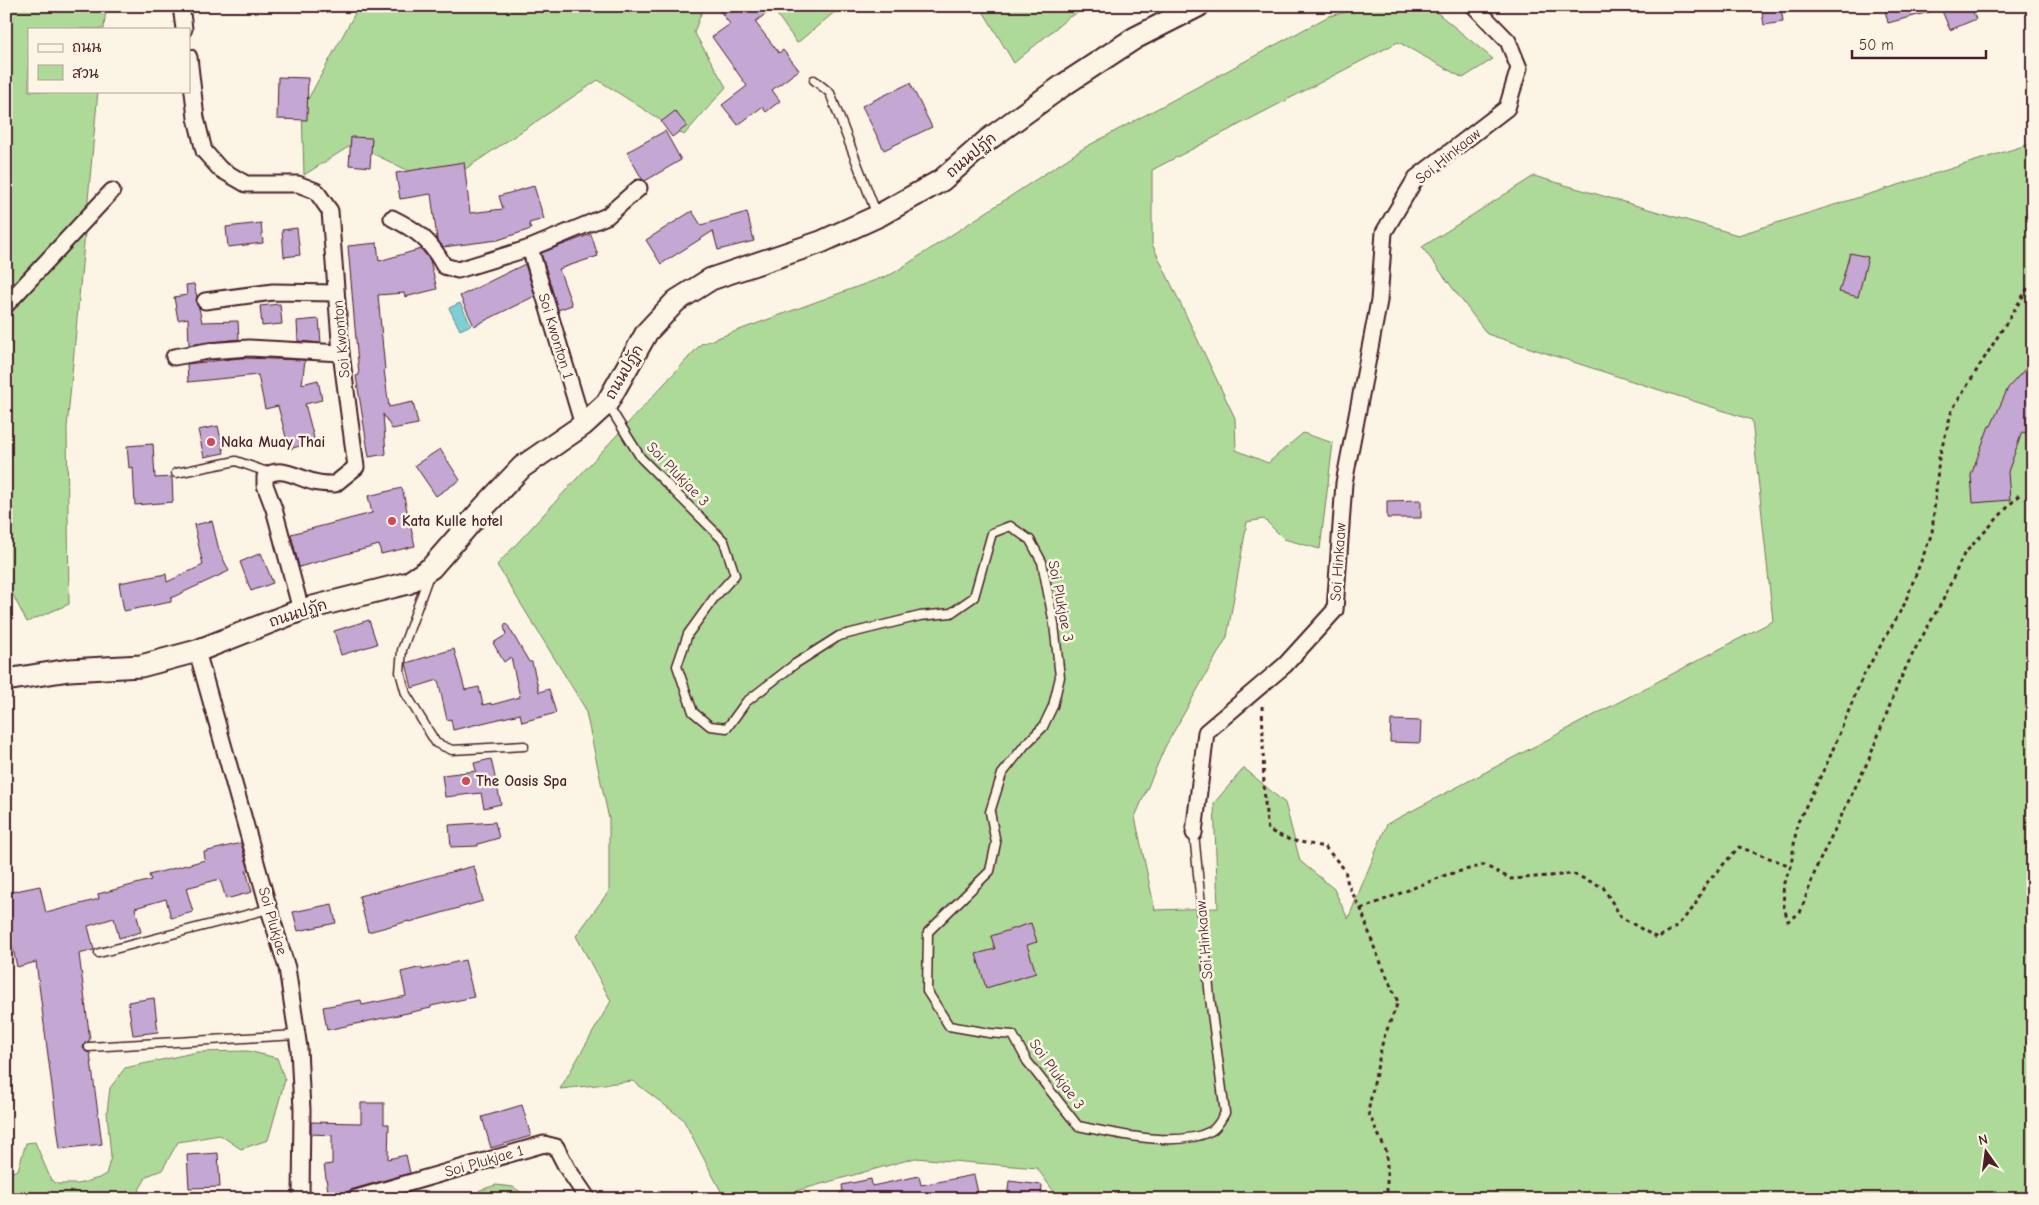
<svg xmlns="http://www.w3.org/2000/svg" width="2039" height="1205" viewBox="0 0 2039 1205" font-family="'Comic Neue','Playpen Sans Thai',sans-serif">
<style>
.green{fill:#aeda99;stroke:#7c7c62}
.water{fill:#7ecfd5;stroke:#698991}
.building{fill:#c5a7d3;stroke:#4a1f2b}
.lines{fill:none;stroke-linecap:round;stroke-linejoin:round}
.lane-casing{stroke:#4a1f2b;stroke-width:11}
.street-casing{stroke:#4a1f2b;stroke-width:19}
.secondary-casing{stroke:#4a1f2b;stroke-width:25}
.path{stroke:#4a1f2b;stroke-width:3;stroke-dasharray:4 4;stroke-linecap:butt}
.lane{stroke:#fcf5e5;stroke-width:8}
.street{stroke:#fcf5e5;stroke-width:15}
.secondary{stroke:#fcf5e5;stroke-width:21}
.poi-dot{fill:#d1495b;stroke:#fcf5e5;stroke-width:2}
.labels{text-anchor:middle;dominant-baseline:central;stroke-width:5;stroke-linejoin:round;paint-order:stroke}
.street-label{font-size:15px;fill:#4a1f2b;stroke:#fcf5e5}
.poi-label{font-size:15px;font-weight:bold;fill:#4a1f2b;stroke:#fcf5e5;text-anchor:start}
</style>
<rect width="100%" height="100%" fill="#fcf5e5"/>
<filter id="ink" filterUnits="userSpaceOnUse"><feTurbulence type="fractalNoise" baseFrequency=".02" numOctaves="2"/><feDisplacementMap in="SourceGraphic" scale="10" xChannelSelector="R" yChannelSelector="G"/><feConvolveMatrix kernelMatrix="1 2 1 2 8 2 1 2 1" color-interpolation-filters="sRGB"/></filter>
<g filter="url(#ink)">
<g class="green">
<polygon points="6,6 106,6 104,29 29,29 29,91 98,91 67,428 69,604 27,622 6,582"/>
<polygon points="359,6 704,6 694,32 726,87 684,135 598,80 440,186 353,144 304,175 302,110"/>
<polygon points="771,6 842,6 797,43"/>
<polygon points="980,6 1092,6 1069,17 1014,63"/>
<polygon points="1371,6 1429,6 1493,59 1463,78 1398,42 1152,170 1152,244 1235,418 1236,450 1268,463 1303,433 1333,443 1320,549 1284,539 1264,519 1247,522 1227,637 1165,747 1135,817 1155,910 1218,908 1214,803 1244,768 1285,803 1300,861 1334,889 1348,919 1387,824 1773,621 1752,420 1487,334 1422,247 1534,176 1738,235 2033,143 2033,1199 1059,1199 1037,1168 915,1158 767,1199 725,1199 683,1119 633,1081 560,1089 611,1001 576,936 609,891 609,819 585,708 497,565 701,344 892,274 1084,148 1329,16"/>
<polygon points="248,1051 277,1058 285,1080 268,1140 241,1149 220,1135 178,1142 162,1170 147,1176 139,1190 146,1196 163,1194 183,1199 6,1199 6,1174 18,1170 26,1143 35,1142 51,1180 58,1184 78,1184 99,1178 106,1174 111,1157 107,1112 110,1088 125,1068 197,1052"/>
<polygon points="496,1185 513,1187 531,1199 470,1199 480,1190"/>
</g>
<polygon class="water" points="460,303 471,325 460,330 449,308"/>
<g class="building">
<polygon points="716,6 776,6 755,22 779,53 783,50 799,70 772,90 780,101 766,112 762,107 738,125 722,105 747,86 712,37 730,24"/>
<polygon points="1761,6 1781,6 1783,22 1764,25"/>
<polygon points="1884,6 1932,6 1933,11 1888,23"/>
<polygon points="1940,6 1970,6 1976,19 1950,30"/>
<polygon points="278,77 308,78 307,120 277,119"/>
<polygon points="910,83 932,127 884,150 862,106"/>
<polygon points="675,111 687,126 672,137 661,122"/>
<polygon points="665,131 681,160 645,181 642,179 627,152"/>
<polygon points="351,137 372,138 370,167 349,165"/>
<polygon points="464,162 470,213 503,209 499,196 534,186 544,219 529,223 531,229 498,240 443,247 437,239 431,194 400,199 396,173"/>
<polygon points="692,211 701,225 747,212 754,241 718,250 713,231 661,264 646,240"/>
<polygon points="261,223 263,243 228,247 226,227"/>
<polygon points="297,228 300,255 284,257 282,230"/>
<polygon points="591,234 598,256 559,269 572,305 558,310 541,253"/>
<polygon points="377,243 379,261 421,249 430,260 437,289 405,297 404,293 378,295 385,370 384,370 389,407 413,402 418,424 392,429 383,414 386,454 369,457 356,376 359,375 348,246"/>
<polygon points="1850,253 1868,257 1858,297 1839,292"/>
<polygon points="525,264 535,296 474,326 460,296"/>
<polygon points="194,284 197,297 196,303 199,308 202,322 238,321 239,339 189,345 188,318 178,320 174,297 187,295 186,285"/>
<polygon points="280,304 282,324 262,326 260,306"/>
<polygon points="319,319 321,343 298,341 297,321"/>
<polygon points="240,358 305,360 302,384 318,380 322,400 305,404 315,442 289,449 278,406 265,409 258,375 188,382 187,364"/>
<polygon points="2033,360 2033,418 2026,433 2022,432 2008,472 2010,500 1973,503 1971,475 1989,426 1991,426 2008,388"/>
<polygon points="218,426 224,453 204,457 198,430"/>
<polygon points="153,444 155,478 172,477 173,502 135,505 133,467 129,468 127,446"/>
<polygon points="440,449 460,480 436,496 415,465"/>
<polygon points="402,488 415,546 381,554 379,545 299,567 291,534 372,513 368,496"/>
<polygon points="1421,500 1421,518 1387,518 1387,501"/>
<polygon points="212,521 219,550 229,571 171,598 171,602 124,611 119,583 166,574 167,582 203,565 194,525"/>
<polygon points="261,553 273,583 251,591 240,562"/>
<polygon points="369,620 377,644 341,655 334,631"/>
<polygon points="507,624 529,662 532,662 539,692 549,689 556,713 522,722 520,714 453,730 451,719 447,720 438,680 412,688 406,663 454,649 465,690 479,687 483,705 491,703 491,705 520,697 511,657 504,662 493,643 506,635 504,625"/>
<polygon points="1391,720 1421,721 1420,743 1390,742"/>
<polygon points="491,759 501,804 484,808 481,793 445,797 442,775 476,771 474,763"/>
<polygon points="495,822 499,838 478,844 478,846 451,847 449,825"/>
<polygon points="241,843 249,870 246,871 252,892 226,899 220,879 186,888 193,912 171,918 166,899 135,908 141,932 119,938 114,918 88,926 94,950 79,954 90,1040 84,1044 83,1048 86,1052 90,1053 102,1144 60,1149 36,962 17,967 6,916 6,893 40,886 46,913 99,899 98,894 151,880 149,875 205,860 204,852"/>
<polygon points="474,866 483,901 410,922 409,921 368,932 359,896"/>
<polygon points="332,904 336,923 298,931 293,912"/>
<polygon points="1031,923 1037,942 1027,945 1036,973 986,988 976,954 995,949 991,936"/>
<polygon points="465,960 474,997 431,1006 431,1008 327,1030 323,1007 361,1000 362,1005 406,996 401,972 422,967 422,970"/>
<polygon points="154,998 158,1032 133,1035 128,1002"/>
<polygon points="361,1103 384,1103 384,1124 389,1124 388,1159 406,1155 410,1173 350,1190 345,1195 329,1198 324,1165 332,1164 332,1135 311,1134 311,1122 361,1123"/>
<polygon points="522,1105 531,1136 491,1148 482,1117"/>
<polygon points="218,1153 220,1187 189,1188 187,1155"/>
<polygon points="974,1175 979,1197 970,1199 841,1199 840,1192 843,1192 842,1185 871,1179 872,1186 919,1176 921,1185"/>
<polygon points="1009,1181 1042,1185 1041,1199 1007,1199"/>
</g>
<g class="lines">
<g class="lane-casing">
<g id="lane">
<polyline points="814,80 830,93 877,215"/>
<path d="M608 405 641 458 724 541 735 575 714 598 688 634 677 666 693 712 710 726 727 728 746 702 795 664 839 636 920 616 951 613 974 597 992 533 1010 526 1030 540 1042 562 1054 624 1060 677 1053 706 1043 727 1025 745 1002 774 990 812 996 843 990 871 928 932 927 991 949 1026 989 1033 1013 1035 1027 1061 1078 1126C1114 1133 1177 1149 1211 1131 1217 1128 1222 1118 1225 1113L1210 998 1194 833"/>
<polyline points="176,473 236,461 270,473"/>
<polyline points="429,575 402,650 400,672 406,694 436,743 452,750 524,746"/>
<polyline points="99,953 269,909"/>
<polyline points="89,1047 297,1035"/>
</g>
</g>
<g class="street-casing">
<g id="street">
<polyline points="181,6 184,29"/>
<path d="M189 57 196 118 204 151 220 169 246 184H298L316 191 330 211 341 353 356 467 335 484C330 484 324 484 319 483 301 481 281 463 265 477V485L274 509 301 610"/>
<path d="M392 218C418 231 430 240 444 266L458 270 530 248 607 216 639 188"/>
<polyline points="530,248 583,425"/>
<polyline points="205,301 273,292 336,293"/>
<polyline points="6,305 112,191"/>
<polyline points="174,357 208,351 249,348 341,353"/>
<polyline points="197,651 269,909 287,968 299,1048 302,1110 301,1199"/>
<polyline points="1194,833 1206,732 1285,665 1335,610 1344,483 1379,301 1384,232 1416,178 1507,108 1519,68 1508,41 1474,6"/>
<polyline points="353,1199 544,1144 556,1147 567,1168 588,1199"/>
</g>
</g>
<g class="secondary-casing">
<polyline id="secondary" points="6,680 69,670 141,666 197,651 301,610 408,583 431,568 485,506 522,467 583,425 607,403 647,332 676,301 711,279 821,242 878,216 942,180 989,139 1062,86 1135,38 1198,6"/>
</g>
<g class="path">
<polyline points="2019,495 1964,554 1943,600 1914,651 1899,682 1869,759 1817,866 1800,913 1788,921 1784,907 1783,885 1791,866 1797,824 1829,759 1862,678 1904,605 1932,533 1939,458 1952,410 2033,280"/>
<path d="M1262 706C1264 748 1262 789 1268 830L1290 840 1325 847 1345 870 1348 885 1361 909 1374 947 1398 1002 1383 1040 1368 1112 1387 1153V1199"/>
<polyline points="1361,909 1446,875 1484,865 1511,879 1573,874 1603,887 1621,917 1657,938 1676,927 1694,907 1705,885 1739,847 1791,866"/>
</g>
<use href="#lane" class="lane"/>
<use href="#street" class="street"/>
<use href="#secondary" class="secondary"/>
</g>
</g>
<g class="poi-dot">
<circle cx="211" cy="442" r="5"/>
<circle cx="392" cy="521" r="5"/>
<circle cx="466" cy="781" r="5"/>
</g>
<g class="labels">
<g class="street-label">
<text transform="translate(971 155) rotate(-40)">ถนนปฏัก</text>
<text transform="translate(1448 156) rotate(-39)">Soi Hinkaaw</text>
<text transform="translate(556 336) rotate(73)">Soi Kwonton 1</text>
<text transform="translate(341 339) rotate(-95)">Soi Kwonton</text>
<text transform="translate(624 372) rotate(-60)">ถนนปฏัก</text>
<text transform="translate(678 474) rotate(46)">Soi Plukjae 3</text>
<text transform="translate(1338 562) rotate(-86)">Soi Hinkaaw</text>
<text transform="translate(1061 601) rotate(79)">Soi Plukjae 3</text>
<text transform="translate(298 613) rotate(-18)">ถนนปฏัก</text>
<text transform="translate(273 921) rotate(74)">Soi Plukjae</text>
<text transform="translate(1204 940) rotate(-95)">Soi Hinkaaw</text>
<text transform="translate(1057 1074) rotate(54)">Soi Plukjae 3</text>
<text transform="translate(484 1161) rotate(-16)">Soi Plukjae 1</text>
</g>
<g class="poi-label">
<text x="221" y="442">Naka Muay Thai</text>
<text x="402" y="521">Kata Kulle hotel</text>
<text x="476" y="781">The Oasis Spa</text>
</g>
</g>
<rect width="2039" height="1205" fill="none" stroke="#fcf5e5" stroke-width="25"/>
<rect x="12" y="12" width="2014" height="1180" fill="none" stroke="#4a1f2b" stroke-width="2" filter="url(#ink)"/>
<rect x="28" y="28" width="162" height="65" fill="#fcf5e5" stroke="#b59f9b"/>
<rect x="38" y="44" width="25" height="8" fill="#fcf5e5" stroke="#b59f9b"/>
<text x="72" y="52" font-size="15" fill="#4a1f2b">ถนน</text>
<rect x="38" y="65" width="25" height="15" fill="#aeda99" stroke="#b59f9b"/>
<text x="72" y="78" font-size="15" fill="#4a1f2b">สวน</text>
<g transform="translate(1986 1152) rotate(346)" stroke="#fcf5e5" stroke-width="4" paint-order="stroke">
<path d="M0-4L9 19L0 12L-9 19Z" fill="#4a1f2b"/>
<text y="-8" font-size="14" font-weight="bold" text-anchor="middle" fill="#4a1f2b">N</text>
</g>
<path d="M1852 50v8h134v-8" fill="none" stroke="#4a1f2b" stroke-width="2.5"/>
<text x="1859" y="50" font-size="15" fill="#4a1f2b" stroke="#fcf5e5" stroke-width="4" paint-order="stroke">50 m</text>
</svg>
